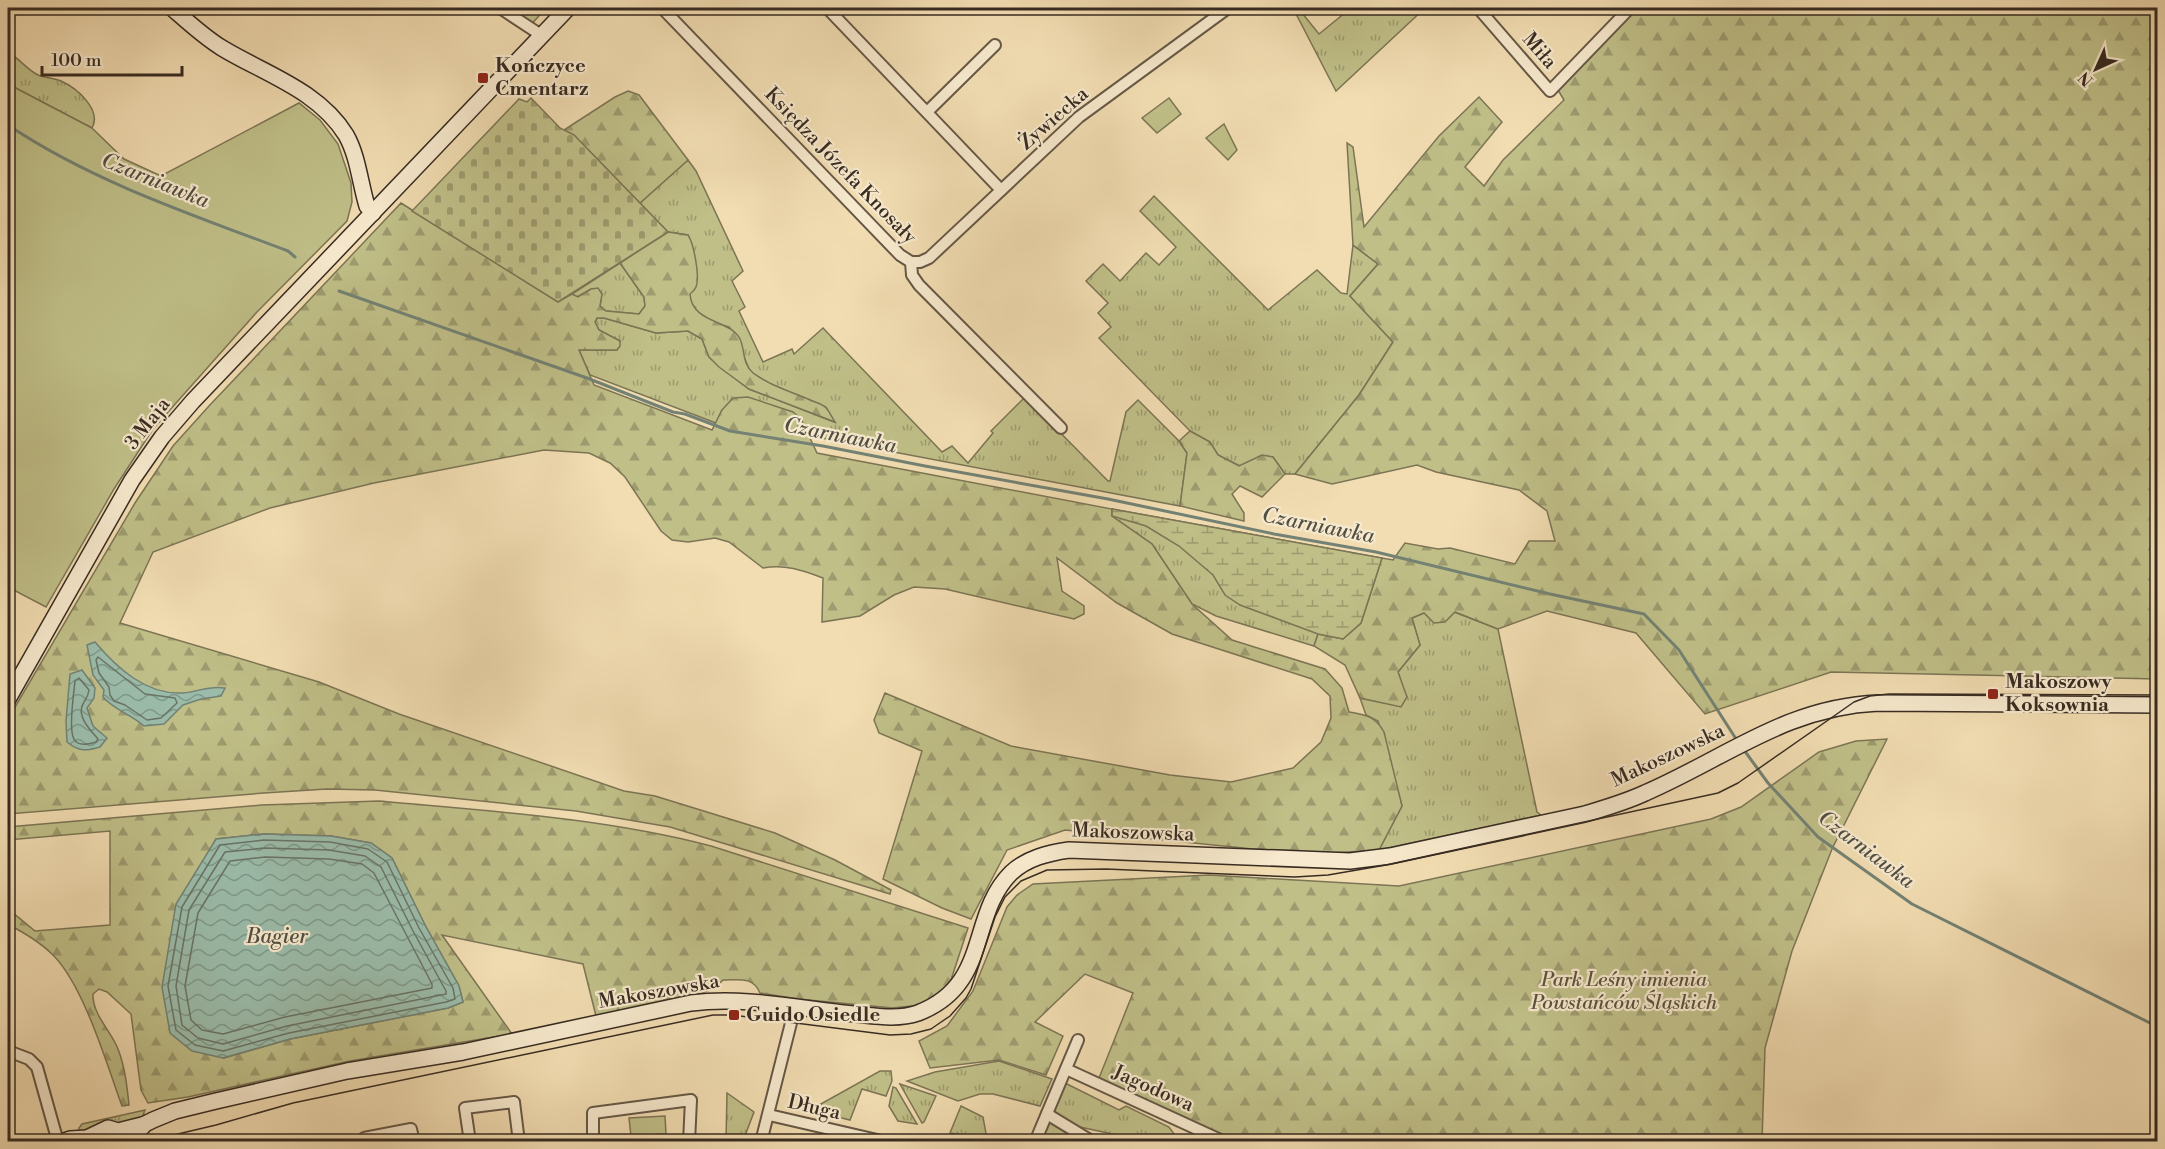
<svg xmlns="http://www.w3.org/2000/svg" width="2165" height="1149" viewBox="0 0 2165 1149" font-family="'Libre Bodoni',serif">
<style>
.grass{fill:url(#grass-tufts);stroke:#7c7555;stroke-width:1.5}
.forest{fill:url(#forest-firs);stroke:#7c7555;stroke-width:1.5;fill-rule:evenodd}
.wetland{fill:url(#wetland-marsh);stroke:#7c7555;stroke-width:1.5}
.cemetery{fill:url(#cemetery-stones);stroke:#7c7555;stroke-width:1.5}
.park{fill:#c0bf88;stroke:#7c7555;stroke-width:1.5}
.water{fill:url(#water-waves);stroke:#738274;stroke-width:1.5}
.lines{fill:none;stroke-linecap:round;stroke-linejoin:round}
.shore{stroke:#697466;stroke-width:1.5}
.stream{stroke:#738274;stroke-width:3}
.street-casing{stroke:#665846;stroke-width:14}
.secondary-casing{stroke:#372b22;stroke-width:18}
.street{stroke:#f7e9cd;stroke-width:10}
.secondary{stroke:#f7e9cd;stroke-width:15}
.tram{stroke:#372b22;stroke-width:1.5}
.poi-dot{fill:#8f2418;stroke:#f7e9cd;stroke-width:2}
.labels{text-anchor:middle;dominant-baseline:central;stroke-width:4.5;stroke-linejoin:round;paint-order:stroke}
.street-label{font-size:20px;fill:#372b22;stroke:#f7e9cd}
.poi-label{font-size:20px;font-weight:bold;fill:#372b22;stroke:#f7e9cd;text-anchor:start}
.park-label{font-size:20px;font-style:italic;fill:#59503c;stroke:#f7e9cd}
.water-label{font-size:21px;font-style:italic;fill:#504f44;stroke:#f7e9cd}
</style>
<defs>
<pattern id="grass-tufts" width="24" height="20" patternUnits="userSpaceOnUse" patternTransform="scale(1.5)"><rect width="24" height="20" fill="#c0bf88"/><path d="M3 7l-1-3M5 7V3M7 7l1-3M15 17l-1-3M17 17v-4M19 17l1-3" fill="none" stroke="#9d9b6f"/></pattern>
<pattern id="forest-firs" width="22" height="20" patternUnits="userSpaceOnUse" patternTransform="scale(1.5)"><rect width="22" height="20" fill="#c0bf88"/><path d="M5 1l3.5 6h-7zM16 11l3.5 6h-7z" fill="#9d9b6f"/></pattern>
<pattern id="wetland-marsh" width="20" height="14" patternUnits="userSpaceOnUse" patternTransform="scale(1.5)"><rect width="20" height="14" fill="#c0bf88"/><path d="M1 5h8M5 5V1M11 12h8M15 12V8" fill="none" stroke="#9d9b6f"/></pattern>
<pattern id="cemetery-stones" width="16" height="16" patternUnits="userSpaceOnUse" patternTransform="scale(1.5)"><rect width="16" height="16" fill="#c0bf88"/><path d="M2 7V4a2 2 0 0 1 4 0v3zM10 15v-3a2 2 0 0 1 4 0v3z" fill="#9d9b6f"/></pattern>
<pattern id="water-waves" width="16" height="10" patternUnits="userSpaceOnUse" patternTransform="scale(1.5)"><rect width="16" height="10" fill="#9bbcaa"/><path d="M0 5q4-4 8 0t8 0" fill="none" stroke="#7f998a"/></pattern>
</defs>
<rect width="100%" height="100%" fill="#f2ddb2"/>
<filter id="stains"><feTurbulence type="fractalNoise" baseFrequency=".00333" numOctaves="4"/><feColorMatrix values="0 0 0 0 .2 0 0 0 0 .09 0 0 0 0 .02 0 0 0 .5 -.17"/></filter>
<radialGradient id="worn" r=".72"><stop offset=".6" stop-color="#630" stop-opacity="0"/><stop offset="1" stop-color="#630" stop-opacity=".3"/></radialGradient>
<g class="grass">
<polygon points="1293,8 1298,8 1319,34 1351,8 1425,8 1336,91"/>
<path d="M8 52C19 58 26 69 38 75 45 78 54 78 61 81 77 88 102 110 92 128L8 84Z"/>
<polygon points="688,160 696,171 743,271 732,281 745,307 739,311 763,362 792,349 794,354 823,328 942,452 952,446 968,463 993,433 991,431 1025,397 1108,481 1110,481 1126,412 1138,400 1179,441 1187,453 1180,506 862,446 847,441 809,437 801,419 722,410 716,423 590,375 579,350 617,350 620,341 599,330 595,323 597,318 604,318 656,333 688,331 702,339 709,357 749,389 834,422 826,407 768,383 750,371 744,357 739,338 729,327 712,322 697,311 690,301 688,235 668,232 640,203"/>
<polygon points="1154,196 1268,310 1317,270 1341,293 1347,294 1353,245 1378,264 1350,296 1393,342 1359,395 1295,474 1285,474 1273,457 1240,466 1218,455 1210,442 1190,431 1099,338 1111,327 1098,313 1108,303 1086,281 1103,264 1120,281 1146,253 1159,265 1176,247 1140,211"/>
<polygon points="620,263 644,297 645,306 639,314 606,311 600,306 602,294 591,289 577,297 572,294"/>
<polygon points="1112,509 1382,558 1343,639 1318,634 1314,646 1216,616 1192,604 1152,544 1112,516"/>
<polygon points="1454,612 1498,629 1537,812 1541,815 1379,850 1402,806 1378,721 1366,715 1360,698 1401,706 1406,697 1398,672 1420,645 1412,618 1424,613"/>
<polygon points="999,1061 1052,1079 1040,1106 993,1094 980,1094 958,1101 907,1081 935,1072"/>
<polygon points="880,1071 891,1071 892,1081 886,1096 862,1089 850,1120 810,1110"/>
<polygon points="1065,1083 1119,1110 1126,1106 1169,1127 1177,1138 1185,1141 1145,1141 1066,1124 1052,1114"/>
<polygon points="900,1084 936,1096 924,1122 922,1123"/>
<polygon points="893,1087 896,1088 917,1124 898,1121 889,1106"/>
<polygon points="727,1093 754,1112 743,1141 726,1141"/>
<polygon points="961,1106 983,1117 987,1139 950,1133"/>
<polygon points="145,1110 142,1118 79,1134 79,1128 82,1124"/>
<polygon points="1049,1122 1080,1141 1040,1142"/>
</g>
<g class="forest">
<polygon points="502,8 546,8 529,27"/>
<polygon points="1658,8 2157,8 2157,679 1831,672 1705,714 1636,633 1547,611 1498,629 1455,612 1445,622 1434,623 1424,613 1412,618 1420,645 1398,672 1407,697 1401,707 1360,698 1345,665 1314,646 1318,634 1343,639 1361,623 1382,558 1393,560 1405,543 1438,549 1450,548 1515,564 1529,541 1555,541 1547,511 1519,490 1436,472 1417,465 1332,484 1295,474 1359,395 1393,342 1350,296 1378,264 1353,245 1347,143 1353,147 1364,227 1439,136 1479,97 1502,122 1465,167 1484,186 1503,160 1564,100 1558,90 1631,14 1653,13"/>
<polygon points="628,91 639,95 688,160 640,203 574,135 564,130 615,97"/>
<path d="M401 203 558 302 572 294 578 297 591 289 598 288 602 294 600 306 606 311 639 314 645 306 644 297 620 263 668 232 688 235C694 244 700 277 696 287 695 290 692 292 690 294 692 324 730 319 740 339 745 349 742 364 753 373 769 385 789 391 808 399 813 402 821 403 825 407 829 410 832 418 835 422L749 389 719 367 709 357 702 339 688 331 656 333 604 318H597L595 322 599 330 620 341V346L617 350H579L594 385 712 430 722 410 733 398 748 397 793 412 801 419 817 453 1112 509V516L1152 544 1192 604 1232 640 1325 669 1342 688 1349 712C1366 715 1375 716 1384 732L1402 806 1379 850 1332 853 1253 849 1065 830 1007 850 971 919 942 908 883 879 922 751 879 733 874 720 885 693 1011 746 1170 775 1231 782 1293 768 1321 742 1331 718 1330 696 1312 679 1172 634 1117 603 1057 558 1062 591 1084 606V614L1074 619 945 589 914 587 894 595 860 616 822 622 823 578C802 570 785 564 763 568L729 542 715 538 688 542 672 540 661 531 625 477 610 463 589 453 544 450 374 483 270 508 153 552 120 623 319 682 399 714 624 791 655 796 775 833 835 860 891 890 890 894 670 827 576 811 375 790 327 789 264 793 8 814V719L135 503 173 446 209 406Z"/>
<polygon points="1190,431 1210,442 1218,455 1239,466 1262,455 1273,457 1285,474 1262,497 1240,486 1232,494 1244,513 1244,521 1180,506 1187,453 1179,441"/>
<polygon points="1887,739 1832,849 1792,951 1765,1048 1762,1141 1234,1141 1099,1078 1133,993 1085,974 1035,1022 1063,1036 1046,1075 999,1060 930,1068 919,1041 947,1026 973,991 1007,907 1017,895 1033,884 1209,875 1399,886 1711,819 1741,807 1819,752 1856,741"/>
<path d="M379 801C489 811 604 818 711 846L968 928 950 983 933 999 920 1005 893 1008 798 999 760 993C753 976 739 980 723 980L715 988 696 995 596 1016 583 964 442 935 512 1034 350 1061 188 1097 148 1103 141 1090 131 1014 107 992 99 989 93 994C92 1014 111 1031 118 1049 125 1067 127 1086 129 1105L122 1106C107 1065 84 986 53 955 40 942 24 933 8 924V876L9 879 12 912 35 931 110 925V831L8 840V827L262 805ZM264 834 331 836 371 843 392 858 425 925 459 986 463 1002 448 1008 290 1039 224 1058 207 856 216 839Z"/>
</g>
<polygon class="wetland" points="1112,509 1382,558 1361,623 1343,639 1318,634 1240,605 1225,595 1213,575 1179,546 1146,526 1112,516"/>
<polygon class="cemetery" points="531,98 560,128 574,135 668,232 558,302 412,211 519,99 527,102"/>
<g class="park">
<polygon points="8,84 92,128 124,159 161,176 299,103 320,120 338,144 351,183 352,202 347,221 256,313 153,429 114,489 46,607 8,587"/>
<polygon points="1169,98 1181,114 1157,133 1142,118"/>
<polygon points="1224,124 1237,150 1228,160 1206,138"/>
<polygon points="665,1116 666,1134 631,1136 629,1118"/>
</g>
<g class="water">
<path d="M95 642C117 668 146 695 183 693 198 692 209 685 225 688L221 696 201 699 183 705 164 724 144 726C131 714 114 710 103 697L104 690 93 675 87 645Z"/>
<path d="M82 670 95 688 94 698 87 708 93 726 107 738 100 747C87 751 79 752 67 742L66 721 70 674Z"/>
<polygon points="264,834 331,836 371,843 392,858 425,925 459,986 463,1002 448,1008 290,1039 223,1058 192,1051 170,1033 162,987 176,904 216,839"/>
</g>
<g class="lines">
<g class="shore">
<polygon points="98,657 145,694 175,698 177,703 161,718 147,720 125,705 114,701 110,695 109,687 99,673 96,660"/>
<path d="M79 678 89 690C88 697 86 698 83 704 76 716 91 731 98 739L96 742C89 744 78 747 74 739 68 730 74 692 75 681Z"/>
<polygon points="264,840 330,842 368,849 387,862 419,928 453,988 455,999 446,1002 289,1033 223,1051 195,1045 176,1030 168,986 182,907 220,845"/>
<polygon points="265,848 329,850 365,856 381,867 413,931 446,991 446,994 287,1026 223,1044 198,1038 182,1025 176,986 189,910 225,852"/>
<polygon points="265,857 329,859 362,864 374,873 432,984 432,988 285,1017 223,1034 202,1030 191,1020 185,986 198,913 230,861"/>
</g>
<g class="stream">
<path d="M8 125C93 182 193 215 288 251L295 257"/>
<polyline points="339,291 587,378 673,412 685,414 730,431 823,446 925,466 1108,499 1274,534 1376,552 1550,594 1644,614 1679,650 1738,742"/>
<polyline points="1744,750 1768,783 1818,837 1912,904 2158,1027"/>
</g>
<g class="street-casing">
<g id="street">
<polyline points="500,8 541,35"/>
<polyline points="662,8 900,255 911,262 912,275 919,285 1061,428"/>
<polyline points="827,8 1001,190"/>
<polyline points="1478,8 1550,91 1630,8"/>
<polyline points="927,112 995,45"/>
<polyline points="911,262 920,262 929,258 1079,117 1228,8"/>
<polyline points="8,1051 29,1059 37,1067 58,1142"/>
<polyline points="1066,1069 1225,1142"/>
<polyline points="1047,1114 1093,1142"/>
<polyline points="769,1115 886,1142"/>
<polyline points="365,1142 364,1138 411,1129 414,1142"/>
<polyline points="470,1142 465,1108 514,1102 519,1142"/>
<polyline points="593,1142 593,1113 691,1100 689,1142"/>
<polyline points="761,1142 795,1007"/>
<polyline points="1035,1142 1078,1040"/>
</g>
</g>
<g class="secondary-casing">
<g id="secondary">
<path d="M172 8C188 22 204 37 222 48 265 74 318 90 346 135 358 156 360 183 367 206L373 213"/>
<polyline points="8,699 132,480 162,437 193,401 568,8"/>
<polyline points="61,1142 70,1139 87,1138 108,1128 118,1131 142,1125"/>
<path d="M128 1142 145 1124 153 1120 175 1111 216 1101 347 1071 463 1052 691 1003C746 996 800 1009 855 1014 875 1016 898 1020 918 1013 991 985 968 916 1011 873 1027 858 1048 853 1069 850L1350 861 1390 856 1585 814C1605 808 1626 802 1645 793 1726 758 1786 707 1878 703L2158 705"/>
</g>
</g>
<use href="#street" class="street"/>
<use href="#secondary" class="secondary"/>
<polyline class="tram" points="144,1142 216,1125 293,1103 713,1015 732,1015 890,1035 911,1034 931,1029 950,1016 966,998 971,989 995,917 1005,897 1021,881 1047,870 1106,869 1295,877 1328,875 1386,865 1718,793 1738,783 1854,702 1870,696 1889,694 2158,695"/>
</g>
<g class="poi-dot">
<rect x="477" y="72" width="12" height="12" rx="3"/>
<rect x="1987" y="688" width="12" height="12" rx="3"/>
<rect x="728" y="1009" width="12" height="12" rx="3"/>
</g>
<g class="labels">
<g class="street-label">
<text transform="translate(1539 51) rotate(49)">Miła</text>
<text transform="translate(1054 119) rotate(-41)">Żywiecka</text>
<text transform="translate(840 166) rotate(46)">Księdza Józefa Knosały</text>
<text transform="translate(148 424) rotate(-52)">3 Maja</text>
<text transform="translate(1668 756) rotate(-25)">Makoszowska</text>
<text transform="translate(1133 833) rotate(2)">Makoszowska</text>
<text transform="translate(659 992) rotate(-10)">Makoszowska</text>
<text transform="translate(1153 1089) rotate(24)">Jagodowa</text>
<text transform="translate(814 1108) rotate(13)">Długa</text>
</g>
<g class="poi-label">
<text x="495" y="66">Kończyce<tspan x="495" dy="23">Cmentarz</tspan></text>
<text x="2005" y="682">Makoszowy<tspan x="2005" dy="23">Koksownia</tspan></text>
<text x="746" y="1015">Guido Osiedle</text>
</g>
<g class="park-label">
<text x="1624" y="980">Park Leśny imienia<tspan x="1624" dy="23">Powstańców Śląskich</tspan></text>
</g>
<g class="water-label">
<text transform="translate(155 181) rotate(22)">Czarniawka</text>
<text transform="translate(840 436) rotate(11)">Czarniawka</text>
<text transform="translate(1318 526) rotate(11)">Czarniawka</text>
<text transform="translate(1866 850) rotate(37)">Czarniawka</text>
<text x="277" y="937">Bagier</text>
</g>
</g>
<rect width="2165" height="1149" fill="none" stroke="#f2ddb2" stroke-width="30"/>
<rect x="9" y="9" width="2147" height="1131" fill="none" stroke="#372b22" stroke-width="3"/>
<rect x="15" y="15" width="2135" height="1119" fill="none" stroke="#372b22" stroke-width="1.5"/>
<g transform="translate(2096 69) rotate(225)" stroke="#f7e9cd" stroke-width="4.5" paint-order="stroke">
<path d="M0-4.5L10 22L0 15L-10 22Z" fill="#372b22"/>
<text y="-9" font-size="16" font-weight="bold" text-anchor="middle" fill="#372b22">N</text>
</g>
<path d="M42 66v9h140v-9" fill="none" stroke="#372b22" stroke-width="3"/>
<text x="51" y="66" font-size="18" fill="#372b22" stroke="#f7e9cd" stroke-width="4.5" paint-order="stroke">100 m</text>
<rect width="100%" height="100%" filter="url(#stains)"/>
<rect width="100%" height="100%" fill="url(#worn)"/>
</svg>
